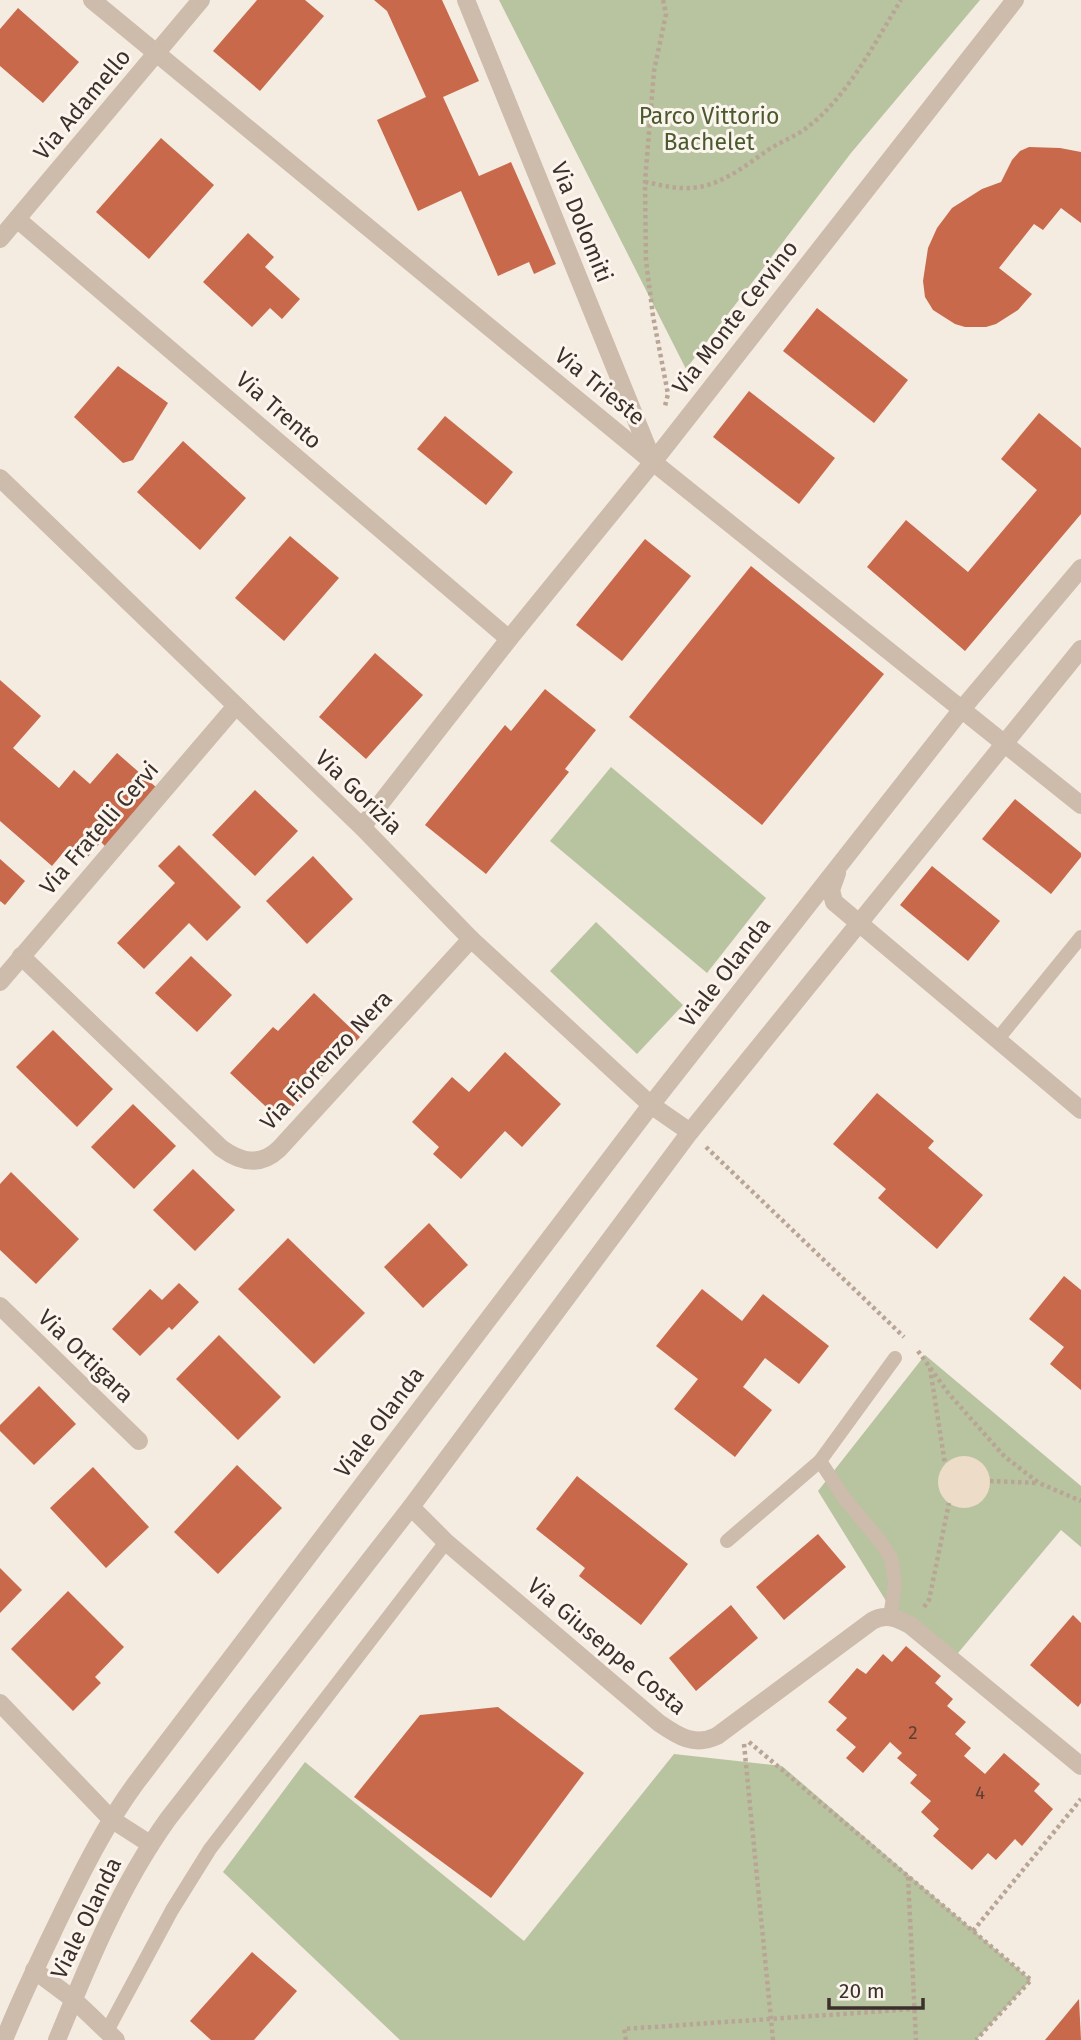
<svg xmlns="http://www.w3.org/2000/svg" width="1081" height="2040" viewBox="0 0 1081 2040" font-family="'Fira Sans',sans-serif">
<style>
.green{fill:#b8c4a0}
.plaza{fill:#ecdcc8}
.building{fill:#c8694b}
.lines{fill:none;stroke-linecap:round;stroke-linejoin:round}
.path{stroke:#b9a596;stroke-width:4.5;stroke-dasharray:3.5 3.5;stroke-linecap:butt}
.service{stroke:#cdbbac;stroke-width:14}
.minor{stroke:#cdbbac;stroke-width:18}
.labels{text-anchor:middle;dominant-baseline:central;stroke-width:6;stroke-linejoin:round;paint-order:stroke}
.number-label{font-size:19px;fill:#5e3e33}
.street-label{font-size:23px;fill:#3b302b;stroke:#fbf5ee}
.park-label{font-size:23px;fill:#4a5a2e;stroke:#fbf5ee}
</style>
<rect width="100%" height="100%" fill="#f4ebe1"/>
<g class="green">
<polygon points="499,0 980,0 851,153 686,369"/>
<polygon points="611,767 766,898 707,973 550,841"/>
<polygon points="596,922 683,1005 637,1054 550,971"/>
<polygon points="925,1355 1081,1486 1081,1547 1061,1530 953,1659 891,1609 818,1491"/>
<polygon points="674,1754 782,1766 1031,1980 976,2040 400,2040 223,1872 305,1762 524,1941"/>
</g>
<circle class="plaza" cx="964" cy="1482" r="26"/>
<g class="building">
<polygon points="257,0 305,0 324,16 260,91 213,51"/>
<polygon points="374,0 442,0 479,81 443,97 479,176 511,162 556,264 534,274 529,262 498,276 461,191 418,211 377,120 426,97 387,11"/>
<polygon points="18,8 79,62 43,103 0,66 0,29"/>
<polygon points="161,138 214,185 149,259 96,212"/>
<polygon points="1029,147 1060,148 1081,152 1081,223 1061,208 1043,230 1034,224 999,268 1032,294 1018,310 996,324 986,327 965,327 955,324 933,310 925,297 923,281 928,248 937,228 952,208 982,189 1001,182 1012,160 1020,151"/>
<polygon points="248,233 274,257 265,267 300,299 282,319 270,308 252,327 203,282"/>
<polygon points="817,308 908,380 874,423 783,351"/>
<polygon points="118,366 168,403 133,460 123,463 74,417"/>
<polygon points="749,391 835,458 799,504 713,437"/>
<polygon points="1039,413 1081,448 1081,514 965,651 867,567 906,520 968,572 1037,490 1001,459"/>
<polygon points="445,416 513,472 486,505 417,449"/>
<polygon points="183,441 246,498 200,550 137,492"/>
<polygon points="290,536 339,578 284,641 235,598"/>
<polygon points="645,539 691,576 622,661 576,625"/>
<polygon points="751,566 884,674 762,825 629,717"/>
<polygon points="375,653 423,695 366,759 319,717"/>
<polygon points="0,680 41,716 13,748 59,788 74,770 90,784 117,753 157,788 106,847 101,842 84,861 68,847 52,866 0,821"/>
<polygon points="545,689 596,730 565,769 569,772 486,874 425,825 505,725 511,731"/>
<polygon points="255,790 298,831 255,876 212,835"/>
<polygon points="1015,799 1081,853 1081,857 1051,894 982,839"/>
<polygon points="179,845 241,907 207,941 189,923 144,969 117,943 175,883 158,866"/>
<polygon points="313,856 353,899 307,944 266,901"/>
<polygon points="0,859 25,881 5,905 0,901"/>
<polygon points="932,866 1000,921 968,961 900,905"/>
<polygon points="191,956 232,995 197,1032 155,993"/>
<polygon points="314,993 360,1037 280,1120 230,1073 273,1027 278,1031"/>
<polygon points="53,1030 113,1089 77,1127 16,1067"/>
<polygon points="505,1052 561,1104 522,1147 505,1131 461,1179 433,1154 439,1147 412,1122 452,1077 469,1092"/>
<polygon points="877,1093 934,1141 928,1148 983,1195 937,1249 878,1198 886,1189 833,1144"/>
<polygon points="133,1104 176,1146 134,1189 91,1147"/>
<polygon points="193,1169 235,1210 195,1251 153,1210"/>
<polygon points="11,1172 79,1239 36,1284 0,1250 0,1184"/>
<polygon points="429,1223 468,1265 423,1308 384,1267"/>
<polygon points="288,1238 365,1313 314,1364 238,1289"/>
<polygon points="1064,1276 1081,1290 1081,1390 1050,1364 1064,1347 1029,1319"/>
<polygon points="179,1283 199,1302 172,1330 169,1327 140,1356 112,1329 150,1289 162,1300"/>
<polygon points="702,1289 742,1321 763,1294 829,1346 799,1384 765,1358 743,1387 772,1410 735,1457 674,1409 698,1379 656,1346"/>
<polygon points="219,1335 281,1397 238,1440 176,1379"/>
<polygon points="39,1386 76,1424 34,1465 0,1431 0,1425"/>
<polygon points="237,1465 282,1508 218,1574 174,1532"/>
<polygon points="93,1467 149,1527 106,1568 50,1508"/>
<polygon points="577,1476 688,1564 641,1625 579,1576 585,1568 536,1529"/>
<polygon points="818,1534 846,1567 784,1620 756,1587"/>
<polygon points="0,1568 22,1590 0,1613"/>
<polygon points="68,1591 124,1647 95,1677 101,1683 73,1711 11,1649"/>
<polygon points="731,1605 758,1638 696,1691 669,1658"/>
<polygon points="1073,1615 1081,1623 1081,1703 1078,1707 1030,1665"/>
<polygon points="906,1646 941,1676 935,1683 953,1699 947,1706 966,1722 955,1734 971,1748 964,1756 985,1774 1004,1753 1040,1784 1034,1791 1053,1809 1022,1846 1015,1839 996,1860 988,1853 972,1870 933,1836 939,1829 921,1812 931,1801 910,1783 917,1775 897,1758 902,1753 890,1742 863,1773 846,1758 856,1747 836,1730 847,1718 828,1702 857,1668 866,1674 883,1654 892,1662"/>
<polygon points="498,1707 584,1773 491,1898 354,1797 420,1715"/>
<polygon points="252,1952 297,1991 254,2040 211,2040 190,2021"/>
<polygon points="1079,1999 1081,2040 1045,2040"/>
</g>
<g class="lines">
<g class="path">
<polyline points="663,0 666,14 654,71 645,182 646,260 653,316 668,394 665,406"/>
<path d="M645 182C657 184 670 188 682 188 716 190 742 168 768 150 780 142 794 137 805 129 846 100 875 42 901 0"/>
<polyline points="706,1147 904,1337"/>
<polyline points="918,1351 949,1394 1005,1457 1039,1483 1081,1501"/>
<polyline points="930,1368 945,1464"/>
<polyline points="990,1481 1038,1483"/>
<polyline points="924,1607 929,1600 949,1503"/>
<polyline points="749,1742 1031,1980 976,2040"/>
<polyline points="744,1744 773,2040"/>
<polyline points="908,1877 916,2040"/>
<polyline points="973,1931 1081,1799"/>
<polyline points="626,2040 624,2029 915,2009"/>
</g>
<g class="service">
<polyline points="997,1040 1081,937"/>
<polyline points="820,1461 845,1499 880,1541 891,1558 895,1584 890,1617"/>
<polyline points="727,1541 820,1461 895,1358"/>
<polyline points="107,2031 172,1910 210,1849 446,1542"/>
</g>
<g class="minor">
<polyline points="92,0 653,462 1081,805"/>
<polyline points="466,0 652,459"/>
<polyline points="17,219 509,639"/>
<polyline points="0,239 201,0"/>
<polyline points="0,478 362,827 471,939 651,1105 690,1132"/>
<polyline points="362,827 509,639 653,462 1015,0"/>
<polyline points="837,873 831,890 834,902 1081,1110"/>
<path d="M21 956 221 1148C240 1162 260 1167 279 1149L471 939"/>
<polyline points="0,982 235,707"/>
<polyline points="0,1306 139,1441"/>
<path d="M411 1507 446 1542 659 1723C678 1736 694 1747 717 1736L872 1621C885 1613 897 1618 910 1625L1081 1766"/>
<polyline points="0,1703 111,1819 150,1844"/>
<polyline points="34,1970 73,1999 116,2040"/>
<path d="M4 2040C21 1997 42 1955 62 1913 84 1868 106 1824 136 1783L651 1105 962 709 1081 568"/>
<path d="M57 2040C88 1964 120 1886 168 1819L411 1507 690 1132 1081 649"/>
</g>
</g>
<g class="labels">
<g class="number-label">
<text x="913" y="1732">2</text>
<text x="980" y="1792">4</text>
</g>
<g class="street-label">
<text transform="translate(82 104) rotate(-50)">Via Adamello</text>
<text transform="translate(582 222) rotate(68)">Via Dolomiti</text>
<text transform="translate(735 317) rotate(-52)">Via Monte Cervino</text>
<text transform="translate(600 386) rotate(39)">Via Trieste</text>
<text transform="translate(279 410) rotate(41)">Via Trento</text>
<text transform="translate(359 792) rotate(44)">Via Gorizia</text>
<text transform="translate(99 828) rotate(-49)">Via Fratelli Cervi</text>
<text transform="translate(725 972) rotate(-52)">Viale Olanda</text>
<text transform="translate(326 1060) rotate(-47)">Via Fiorenzo Nera</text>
<text transform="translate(86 1356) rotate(44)">Via Ortigara</text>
<text transform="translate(379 1422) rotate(-53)">Viale Olanda</text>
<text transform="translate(607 1646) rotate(40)">Via Giuseppe Costa</text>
<text transform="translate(86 1918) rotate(-64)">Viale Olanda</text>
</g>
<g class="park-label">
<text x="709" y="116">Parco Vittorio<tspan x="709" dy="26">Bachelet</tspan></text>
</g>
</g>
<path d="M829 1998v10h94v-10" fill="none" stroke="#3b302b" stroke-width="3.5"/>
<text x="839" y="1998" font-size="21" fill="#3b302b" stroke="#fbf5ee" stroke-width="5" paint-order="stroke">20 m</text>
</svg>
